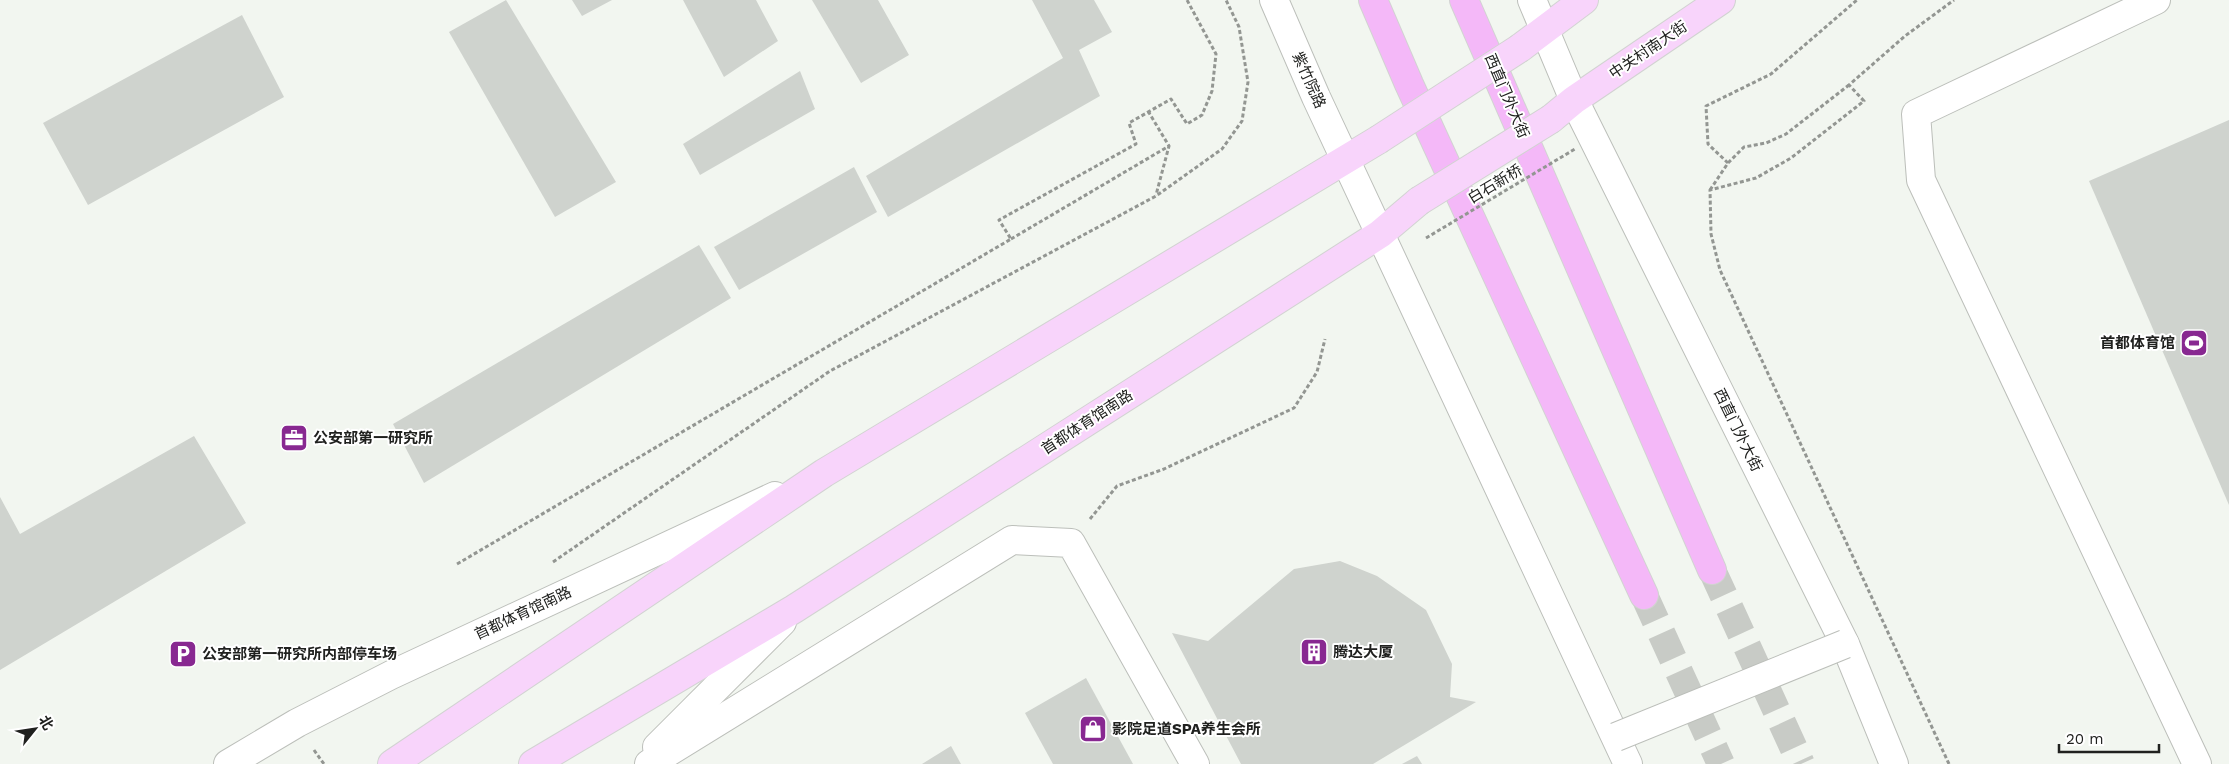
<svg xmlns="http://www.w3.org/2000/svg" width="2229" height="764" viewBox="0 0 2229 764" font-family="'Work Sans','Noto Sans SC',sans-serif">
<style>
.building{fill:#cfd3ce}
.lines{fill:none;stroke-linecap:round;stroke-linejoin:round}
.highway-tunnel{stroke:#c8cbc6;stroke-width:28;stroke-dasharray:28 14;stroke-linecap:butt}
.minor-casing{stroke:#bcbfba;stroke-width:30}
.major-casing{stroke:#d2d3d2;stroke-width:30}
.highway-casing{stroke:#d2d3d2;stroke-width:30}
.path{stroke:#939692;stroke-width:3;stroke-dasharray:4 2.5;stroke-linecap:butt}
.minor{stroke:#fff;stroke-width:28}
.major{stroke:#f8d4fb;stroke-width:28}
.highway{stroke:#f4b8f8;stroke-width:28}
.minor-bridge-casing{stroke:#bcbfba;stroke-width:30;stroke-linecap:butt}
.major-bridge-casing{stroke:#d2d3d2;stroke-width:30;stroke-linecap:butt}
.path-bridge{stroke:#939692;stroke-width:3;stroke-dasharray:4 2.5;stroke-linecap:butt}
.minor-bridge{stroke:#fff;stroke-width:28}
.major-bridge{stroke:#f8d4fb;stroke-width:28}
.labels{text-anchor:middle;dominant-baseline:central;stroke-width:4;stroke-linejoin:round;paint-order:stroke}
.street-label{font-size:15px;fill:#20211f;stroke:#fff}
.poi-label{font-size:15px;font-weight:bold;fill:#20211f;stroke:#fff;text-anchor:start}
</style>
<rect width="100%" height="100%" fill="#f2f6f0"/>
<g class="building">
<polygon points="506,0 616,182 555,217 449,32"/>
<polygon points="572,0 612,0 582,16"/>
<polygon points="683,0 756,0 778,41 724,77"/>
<polygon points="812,0 878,0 909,55 861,83"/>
<polygon points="1032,0 1094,0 1112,32 1079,50 1100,96 888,217 866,176 1063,58"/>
<polygon points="242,15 284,97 88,205 43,123"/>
<polygon points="800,71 815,109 700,175 683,144"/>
<polygon points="2229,120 2229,505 2089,181"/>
<polygon points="854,167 877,212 739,290 714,247"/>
<polygon points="699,245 731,298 424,483 393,424"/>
<polygon points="194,436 246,523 0,670 0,497 20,534"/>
<polygon points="1340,561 1377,576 1426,610 1452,664 1450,697 1476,702 1373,764 1241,764 1172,633 1208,641 1294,569"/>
<polygon points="1086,678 1133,764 1053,764 1025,713"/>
<polygon points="951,746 961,764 922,764"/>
<polygon points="1417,756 1422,764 1402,764"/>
</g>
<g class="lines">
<g class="highway-tunnel">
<polyline points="1712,570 1801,764"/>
<polyline points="1644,595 1721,764"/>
</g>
<g class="minor-casing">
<g id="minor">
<polyline points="1274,0 1316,97 1628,764"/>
<polyline points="1532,0 1574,100 1845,644 1894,764"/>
<polyline points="2156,0 1916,114 1921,180 2197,764"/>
<polyline points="657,747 782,622"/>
<polyline points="228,764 297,723 391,675 775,496"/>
<polyline points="649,764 1012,540 1071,543 1195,764"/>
</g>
</g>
<g class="major-casing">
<g id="major">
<polyline points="1520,48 1584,0"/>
<polyline points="1551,119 1574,100 1721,0"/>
<polyline points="392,764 824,473 1378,140"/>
<polyline points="533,764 794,609 1380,234 1419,201"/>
</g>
</g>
<g class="highway-casing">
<g id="highway">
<polyline points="1373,0 1409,84 1644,595"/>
<polyline points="1464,0 1712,570"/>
</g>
</g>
<g class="path">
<polyline points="1148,111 1169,146"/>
<polyline points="1728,163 1708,144 1706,106 1771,74 1857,0"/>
<polyline points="1710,190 1728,163 1744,147 1766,143 1786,134 1849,85"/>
<polyline points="1011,239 1169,146 1156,195"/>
<polyline points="1090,519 1117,486 1164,469 1294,408 1317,372 1325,339"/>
<polyline points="553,562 830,371 1156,196 1222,149 1242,121 1248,82 1239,27 1226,0"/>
<polyline points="457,564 1011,239 999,220 1136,144 1129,123 1171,99 1187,124 1202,115 1212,91 1216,54 1187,0"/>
<polyline points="314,750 324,764"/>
<polyline points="1949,764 1720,270 1711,234 1710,190 1756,178 1791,158 1864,101 1849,85 1905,36 1954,0"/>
</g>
<use href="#minor" class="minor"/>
<use href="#major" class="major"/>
<use href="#highway" class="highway"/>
<g class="minor-bridge-casing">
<polyline id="minor-bridge" points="1616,737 1845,644"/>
</g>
<g class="major-bridge-casing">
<g id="major-bridge">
<polyline points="1378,140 1520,48"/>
<polyline points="1419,201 1551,119"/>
</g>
</g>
<polyline class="path-bridge" points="1426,238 1575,149"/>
<use href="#minor-bridge" class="minor-bridge"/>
<use href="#major-bridge" class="major-bridge"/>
</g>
<defs>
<g id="stadium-square" transform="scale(1.4375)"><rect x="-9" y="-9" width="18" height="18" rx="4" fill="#882891" stroke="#fff"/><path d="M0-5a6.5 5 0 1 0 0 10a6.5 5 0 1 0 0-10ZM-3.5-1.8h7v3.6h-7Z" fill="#fff"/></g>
<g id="office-square" transform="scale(1.4375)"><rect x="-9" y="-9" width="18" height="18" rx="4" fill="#882891" stroke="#fff"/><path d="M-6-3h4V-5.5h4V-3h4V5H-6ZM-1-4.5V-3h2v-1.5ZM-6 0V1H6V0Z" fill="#fff"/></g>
<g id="building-square" transform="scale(1.4375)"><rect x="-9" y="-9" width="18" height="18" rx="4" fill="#882891" stroke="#fff"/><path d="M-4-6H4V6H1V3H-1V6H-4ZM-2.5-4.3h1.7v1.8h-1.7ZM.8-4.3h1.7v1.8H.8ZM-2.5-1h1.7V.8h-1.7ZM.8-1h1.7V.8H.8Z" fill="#fff"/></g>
<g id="parking-square" transform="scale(1.4375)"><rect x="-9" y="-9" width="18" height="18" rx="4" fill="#882891" stroke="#fff"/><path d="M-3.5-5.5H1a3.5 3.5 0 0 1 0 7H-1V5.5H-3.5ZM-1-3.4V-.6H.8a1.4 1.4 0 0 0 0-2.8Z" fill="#fff"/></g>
<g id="shop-square" transform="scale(1.4375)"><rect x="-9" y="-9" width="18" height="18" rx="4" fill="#882891" stroke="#fff"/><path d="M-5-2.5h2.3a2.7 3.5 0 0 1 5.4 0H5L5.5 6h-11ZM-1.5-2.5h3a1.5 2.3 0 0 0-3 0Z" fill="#fff"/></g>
</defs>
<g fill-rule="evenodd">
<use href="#stadium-square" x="2194" y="343"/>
<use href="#office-square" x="294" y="438"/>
<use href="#building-square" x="1314" y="652"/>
<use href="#parking-square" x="183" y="654"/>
<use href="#shop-square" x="1093" y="729"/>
</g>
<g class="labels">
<g class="street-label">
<text transform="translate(1648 50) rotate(-34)">中关村南大街</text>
<text transform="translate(1309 80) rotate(66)">紫竹院路</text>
<text transform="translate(1507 96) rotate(67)">西直门外大街</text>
<text transform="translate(1495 184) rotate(-31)">白石新桥</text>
<text transform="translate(1087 422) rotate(-33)">首都体育馆南路</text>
<text transform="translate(1738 430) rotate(64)">西直门外大街</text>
<text transform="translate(523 613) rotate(-25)">首都体育馆南路</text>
</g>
<g class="poi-label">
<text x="2175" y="343" text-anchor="end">首都体育馆</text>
<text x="313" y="438">公安部第一研究所</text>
<text x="1333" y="652">腾达大厦</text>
<text x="202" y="654">公安部第一研究所内部停车场</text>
<text x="1112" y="729">影院足道SPA养生会所</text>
</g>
</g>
<g transform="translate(35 729) rotate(60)" stroke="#ffffff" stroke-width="4" paint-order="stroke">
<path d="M0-4L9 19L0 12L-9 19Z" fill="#20211f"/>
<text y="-8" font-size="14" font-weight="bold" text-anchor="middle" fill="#20211f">北</text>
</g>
<path d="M2059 744v8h100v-8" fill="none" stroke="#20211f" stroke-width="2.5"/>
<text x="2066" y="744" font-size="15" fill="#20211f" stroke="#ffffff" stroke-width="4" paint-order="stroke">20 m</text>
</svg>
